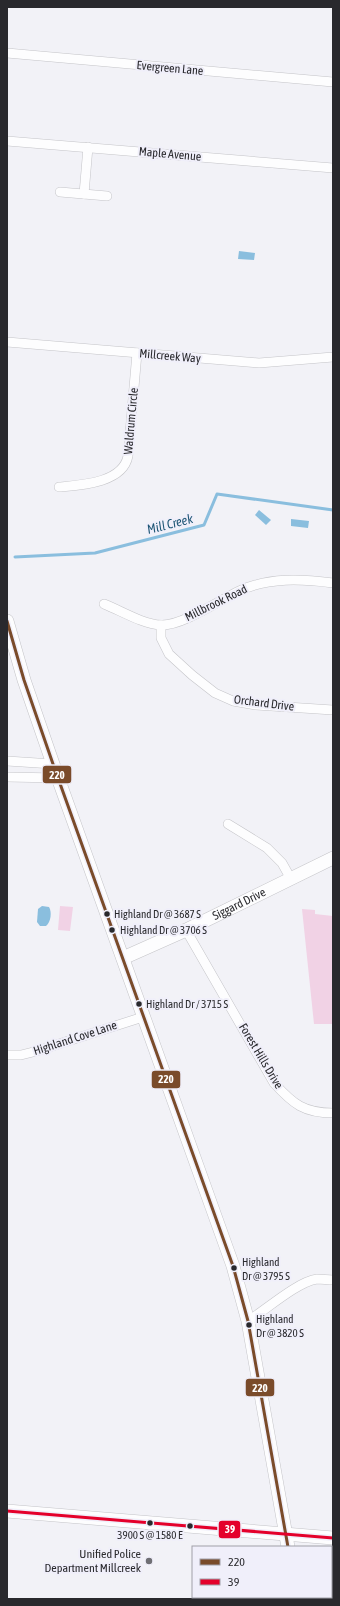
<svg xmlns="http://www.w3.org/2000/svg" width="340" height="1606" viewBox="0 0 340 1606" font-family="'Asap Condensed',sans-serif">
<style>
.green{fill:#f1d2e5}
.water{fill:#8abede}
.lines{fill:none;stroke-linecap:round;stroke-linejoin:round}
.stream{stroke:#8abede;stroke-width:3}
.street-casing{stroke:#c4c4c8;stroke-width:10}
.secondary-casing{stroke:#c4c4c8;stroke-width:14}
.street{stroke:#fdfdfe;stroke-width:9}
.secondary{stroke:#fdfdfe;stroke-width:13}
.bus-1-casing{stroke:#f0effa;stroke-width:6}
.bus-2-casing{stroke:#f0effa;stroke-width:6}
.bus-1{stroke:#7a4b2a;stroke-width:3}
.bus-2{stroke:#e4002b;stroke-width:3}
.bus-dot{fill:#29292d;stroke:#f0effa;stroke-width:1.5}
.poi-dot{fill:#6f6f74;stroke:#f0effa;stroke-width:1.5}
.labels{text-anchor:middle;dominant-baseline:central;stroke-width:4;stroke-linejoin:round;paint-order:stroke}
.bus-label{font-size:11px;fill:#29292d;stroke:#f0effa;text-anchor:start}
.street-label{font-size:12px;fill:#29292d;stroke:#f0effa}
.poi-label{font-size:12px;fill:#29292d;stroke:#f0effa;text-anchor:end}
.water-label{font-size:13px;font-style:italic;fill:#1e5675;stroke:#f0effa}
.line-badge{stroke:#f0effa;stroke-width:1.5}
.badge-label{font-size:11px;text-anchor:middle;font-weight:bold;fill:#fff}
</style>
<rect width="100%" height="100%" fill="#f2f2f7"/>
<g class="green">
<polygon points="60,906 73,907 70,931 58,930"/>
<polygon points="302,909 315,910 315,914 333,916 333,1024 314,1024"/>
</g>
<g class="water">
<polygon points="239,251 255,253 254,260 238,259"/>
<polygon points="259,510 271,520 266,525 255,515"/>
<polygon points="291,519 309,521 308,528 291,526"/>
<path d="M42 906 49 907C52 912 51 922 46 926H40L37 922 38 909Z"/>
</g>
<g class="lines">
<polyline class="stream" points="15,557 95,553 204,525 217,494 333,510"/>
<g class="street-casing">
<g id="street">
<polyline points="7,53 333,82"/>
<polyline points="7,141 333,168"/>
<polyline points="60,192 107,196"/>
<polyline points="84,194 88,147"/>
<polyline points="7,342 259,363 333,357"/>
<path d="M59 487C81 485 123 483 128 456L137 353"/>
<path d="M104 604C122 611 142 624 161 625 182 626 220 600 239 591 269 577 302 579 333 583"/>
<polyline points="161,625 161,638 169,654 192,675 215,693 233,701 256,705 333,710"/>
<polyline points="7,761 53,764"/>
<polyline points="7,777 58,778"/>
<polyline points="228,824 267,848 282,863 291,879"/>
<path d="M186 930 274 1083C293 1104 304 1113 333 1113"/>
<polyline points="7,1055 21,1055 37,1051 143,1017"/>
<path d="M248 1321C267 1309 297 1282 317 1279 322 1279 328 1280 333 1280"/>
</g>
</g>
<g class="secondary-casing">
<g id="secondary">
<polyline points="7,621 24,680 53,764 233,1266 248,1321 288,1547"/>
<path id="s1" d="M123 958 186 930 333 858"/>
<polyline points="7,1511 333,1538"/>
<polyline points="297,1597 297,1599"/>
</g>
</g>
<use href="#street" class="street"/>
<use href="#secondary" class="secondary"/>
<g class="bus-1-casing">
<polyline id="bus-1" points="7,621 24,680 53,764 233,1266 248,1321 288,1547"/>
</g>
<g class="bus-2-casing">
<polyline id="bus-2" points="7,1511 333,1538"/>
</g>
<use href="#bus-1" class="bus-1"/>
<use href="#bus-2" class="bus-2"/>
</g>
<g class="bus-dot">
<circle cx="107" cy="914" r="3.5"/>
<circle cx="112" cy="930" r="3.5"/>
<circle cx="139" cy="1004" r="3.5"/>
<circle cx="234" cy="1268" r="3.5"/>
<circle cx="249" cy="1325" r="3.5"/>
<circle cx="150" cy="1523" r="3.5"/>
<circle cx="190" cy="1526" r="3.5"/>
</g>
<circle class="poi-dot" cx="149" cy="1561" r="4"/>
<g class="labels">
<g class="bus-label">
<text x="114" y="914">Highland Dr @ 3687 S</text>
<text x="120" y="930">Highland Dr @ 3706 S</text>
<text x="146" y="1004">Highland Dr / 3715 S</text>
<text x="242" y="1262">Highland<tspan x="242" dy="14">Dr @ 3795 S</tspan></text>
<text x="256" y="1319">Highland<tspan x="256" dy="14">Dr @ 3820 S</tspan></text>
<text x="150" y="1535" text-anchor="middle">3900 S @ 1580 E</text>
</g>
<g class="street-label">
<text transform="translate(170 68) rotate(5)">Evergreen Lane</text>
<text transform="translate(170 154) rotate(5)">Maple Avenue</text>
<text transform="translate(170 356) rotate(5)">Millcreek Way</text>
<text transform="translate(131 421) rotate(-85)">Waldrum Circle</text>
<text transform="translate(216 603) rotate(-26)">Millbrook Road</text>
<text transform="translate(264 703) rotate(7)">Orchard Drive</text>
<text stroke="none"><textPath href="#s1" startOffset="128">Siggard Drive</textPath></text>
<text transform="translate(75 1038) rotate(-18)">Highland Cove Lane</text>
<text transform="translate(261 1056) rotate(59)">Forest Hills Drive</text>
</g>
<g class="poi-label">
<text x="141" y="1554">Unified Police<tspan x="141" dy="14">Department Millcreek</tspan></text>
</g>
<g class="water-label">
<text transform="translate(170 524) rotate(-14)">Mill Creek</text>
</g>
</g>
<g class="line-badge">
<rect x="42" y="765" width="30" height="19" rx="4" fill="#7a4b2a"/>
<rect x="151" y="1070" width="30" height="19" rx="4" fill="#7a4b2a"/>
<rect x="245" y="1378" width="30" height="19" rx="4" fill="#7a4b2a"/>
<rect x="218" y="1520" width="23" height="19" rx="4" fill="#e4002b"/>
</g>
<g class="badge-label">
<text x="57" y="779">220</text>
<text x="166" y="1083">220</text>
<text x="260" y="1392">220</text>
<text x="230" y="1533">39</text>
</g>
<rect width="340" height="1606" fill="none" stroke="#29292d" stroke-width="16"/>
<rect x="192" y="1546" width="140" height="52" fill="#f0effa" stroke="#a0a0a8"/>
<rect x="200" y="1559" width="20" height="6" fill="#7a4b2a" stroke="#a0a0a8"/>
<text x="228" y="1566" font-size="12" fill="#29292d">220</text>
<rect x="200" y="1579" width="20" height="6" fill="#e4002b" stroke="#a0a0a8"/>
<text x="228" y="1586" font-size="12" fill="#29292d">39</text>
</svg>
